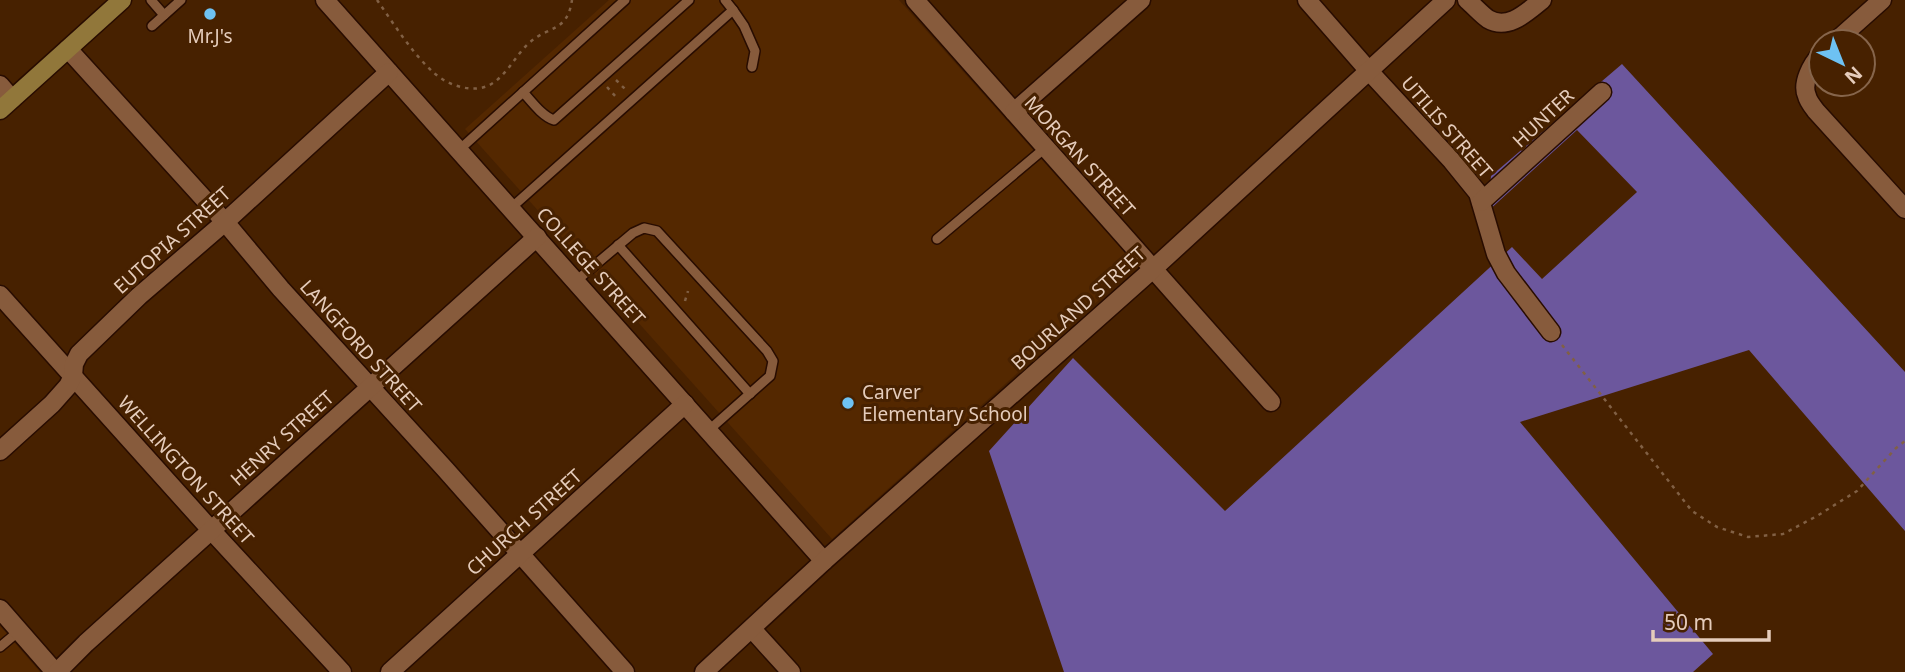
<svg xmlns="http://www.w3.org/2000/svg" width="1905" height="672" viewBox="0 0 1905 672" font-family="'Noto Sans',sans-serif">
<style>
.built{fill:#542800}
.forest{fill:#6c579d}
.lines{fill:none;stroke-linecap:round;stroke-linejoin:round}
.lane-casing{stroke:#280c00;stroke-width:12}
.street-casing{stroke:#280c00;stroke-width:21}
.secondary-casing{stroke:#280c00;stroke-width:21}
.path{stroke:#816044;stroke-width:2.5;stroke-dasharray:3.5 5;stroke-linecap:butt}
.lane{stroke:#875b3c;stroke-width:9}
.street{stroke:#875b3c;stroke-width:18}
.secondary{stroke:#91773a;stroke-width:18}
.poi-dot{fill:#6ec2f3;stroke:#472100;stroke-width:2.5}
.labels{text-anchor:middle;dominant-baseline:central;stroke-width:6;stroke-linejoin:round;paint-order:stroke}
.poi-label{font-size:19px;fill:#e5ccbb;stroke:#472100}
.street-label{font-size:19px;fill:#e5ccbb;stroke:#472100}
</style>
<rect width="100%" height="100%" fill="#472100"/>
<g class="built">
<polygon points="609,0 899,0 1137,266 832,539 465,129"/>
<polygon points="0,626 40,672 0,672"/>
</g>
<polygon class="forest" points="1622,64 1905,372 1905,531 1749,350 1520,422 1713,654 1693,672 1064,672 989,451 1073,358 1225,511 1512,247 1542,279 1637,192 1577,130 1487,212 1491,176"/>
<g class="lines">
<g class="lane-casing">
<g id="lane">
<polyline points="151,0 164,15"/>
<polyline points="733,10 744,26 755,51 752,67"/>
<polyline points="152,26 181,0"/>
<path d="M523 92C532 102 542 116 554 120L689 0"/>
<polyline points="459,150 625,0"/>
<polyline points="511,208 733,10 725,0"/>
<polyline points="937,239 1045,148"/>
<polyline points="618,245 750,394"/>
<polyline points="576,281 633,233 644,228 657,231 767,351 773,361 770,376 709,430"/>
<polyline points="0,647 19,631"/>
</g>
</g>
<g class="street-casing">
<g id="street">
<polyline points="325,0 824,561"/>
<polyline points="915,0 1271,402"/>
<polyline points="1307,0 1369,71 1452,161 1478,193 1496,254 1506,273 1551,332"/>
<path d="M1467 0C1474 6 1481 14 1488 19 1508 31 1527 12 1542 0"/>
<polyline points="1835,42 1882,0"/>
<polyline points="68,49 225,222 281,289 445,469 625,672"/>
<path d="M1821 54C1812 64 1801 83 1807 96 1808 101 1813 107 1816 111L1905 209"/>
<polyline points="0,85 12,99"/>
<polyline points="1014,112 1141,0"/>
<polyline points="1481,202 1602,92"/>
<polyline points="0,295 211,530 342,672"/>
<polyline points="0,451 52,404 68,386 73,376 74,364 79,354 139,296 225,222 389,72"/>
<polyline points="0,609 55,672"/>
<polyline points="752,629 791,672"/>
<polyline points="57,672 86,643 537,237"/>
<polyline points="390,672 685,404"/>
<polyline points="704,672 824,561 1153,269 1446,0"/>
</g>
</g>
<g class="secondary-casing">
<polyline id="secondary" points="0,110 122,0"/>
</g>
<g class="path">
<path d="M377 0C394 24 411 52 433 72 448 86 475 95 493 83 508 73 516 55 529 43 549 25 567 33 572 0"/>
<polyline points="616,80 626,90"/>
<polyline points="607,87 617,98"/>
<polyline points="685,301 688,291"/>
<polyline points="1562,345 1692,511 1717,527 1748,537 1783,534 1817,516 1857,491 1895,449 1905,441"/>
</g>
<use href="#lane" class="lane"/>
<use href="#street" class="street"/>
<use href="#secondary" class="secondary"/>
</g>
<g class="poi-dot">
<circle cx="210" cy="14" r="7"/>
<circle cx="848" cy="403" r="7"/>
</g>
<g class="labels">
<g class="poi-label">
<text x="210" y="36">Mr.J's</text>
<text x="862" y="392" text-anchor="start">Carver<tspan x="862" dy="22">Elementary School</tspan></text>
</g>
<g class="street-label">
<text transform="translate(1543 118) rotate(-43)">HUNTER</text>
<text transform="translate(1447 127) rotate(49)">UTILIS STREET</text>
<text transform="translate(1080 156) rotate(48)">MORGAN STREET</text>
<text transform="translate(172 240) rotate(-42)">EUTOPIA STREET</text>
<text transform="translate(591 266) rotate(48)">COLLEGE STREET</text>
<text transform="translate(1078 308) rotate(-42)">BOURLAND STREET</text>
<text transform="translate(361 346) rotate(48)">LANGFORD STREET</text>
<text transform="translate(282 438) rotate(-42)">HENRY STREET</text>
<text transform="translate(186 470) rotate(48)">WELLINGTON STREET</text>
<text transform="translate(524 522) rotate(-42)">CHURCH STREET</text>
</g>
</g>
<g transform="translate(1842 63) rotate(137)"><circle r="33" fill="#472100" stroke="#86654b" stroke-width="2"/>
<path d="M0-5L12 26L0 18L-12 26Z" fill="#6ec2f3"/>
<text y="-10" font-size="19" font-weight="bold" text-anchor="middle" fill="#e5ccbb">N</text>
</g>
<path d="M1653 630v10h116v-10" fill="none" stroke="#e5ccbb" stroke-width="3.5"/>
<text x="1664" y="630" font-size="21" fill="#e5ccbb" stroke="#472100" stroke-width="5" paint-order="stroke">50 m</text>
</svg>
